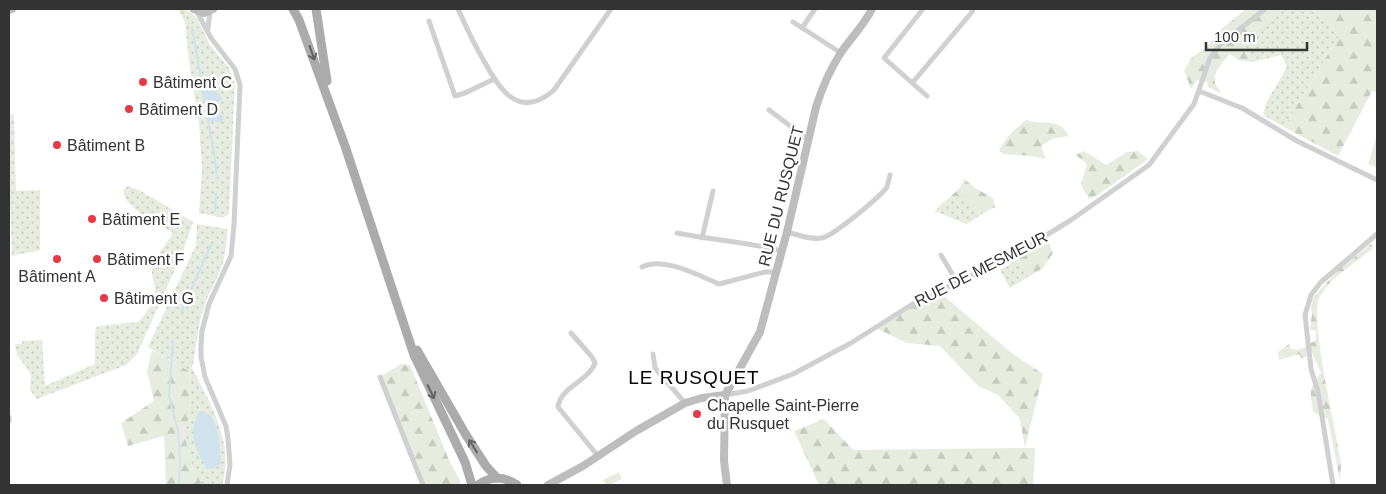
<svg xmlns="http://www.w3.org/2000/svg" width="1386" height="494" viewBox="0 0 1386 494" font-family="Arial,sans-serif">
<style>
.grass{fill:url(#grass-dots)}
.forest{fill:url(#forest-firs)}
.park{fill:#e6ecdf}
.water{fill:#cfe2ee}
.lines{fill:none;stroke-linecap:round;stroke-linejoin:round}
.stream{stroke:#cfe2ee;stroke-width:2}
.street{stroke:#d0d0d0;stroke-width:5}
.secondary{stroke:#bdbdbd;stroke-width:8}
.primary{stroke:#ababab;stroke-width:9}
.oneway{stroke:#636363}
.poi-dot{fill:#e63946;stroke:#fff;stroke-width:2}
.labels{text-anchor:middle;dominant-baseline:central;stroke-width:5;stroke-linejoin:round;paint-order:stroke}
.poi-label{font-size:16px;fill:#333;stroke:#fff;text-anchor:start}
.street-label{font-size:16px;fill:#333;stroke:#fff}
.quarter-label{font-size:19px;letter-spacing:1px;fill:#000;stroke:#fff}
</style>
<defs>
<pattern id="grass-dots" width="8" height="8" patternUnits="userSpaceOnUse" patternTransform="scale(1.25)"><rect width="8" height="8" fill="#e6ecdf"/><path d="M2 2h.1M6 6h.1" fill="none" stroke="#c6cbc0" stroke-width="1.8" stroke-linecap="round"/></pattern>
<pattern id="forest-firs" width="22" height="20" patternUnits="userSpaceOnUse" patternTransform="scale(1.25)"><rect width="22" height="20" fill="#e6ecdf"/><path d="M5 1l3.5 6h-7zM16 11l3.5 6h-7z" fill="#c6cbc0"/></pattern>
</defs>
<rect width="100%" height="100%" fill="#fff"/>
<g class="grass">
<polygon points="178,9 190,11 198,20 210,45 229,68 235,82 229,214 223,218 199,213 202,170 199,123 189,61 185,22"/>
<polygon points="1282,9 1310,9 1339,36 1284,127 1263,115 1267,101 1287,67 1281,55 1252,62 1244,45 1254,32"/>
<polygon points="9,113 14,115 16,191 40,190 40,250 12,256 9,174"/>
<path d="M128 186 139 190 193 222 183 251 137 354 126 365 37 399 30 390 31 374 17 355 15 344H22V341L42 340 45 386 95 364V332L96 328 99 326 137 322C145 318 156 298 155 289 154 281 150 274 153 266 157 254 167 243 173 233 160 224 120 207 124 189Z"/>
<polygon points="951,196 968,200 979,211 984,213 967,224 934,211"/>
<path d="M197 224 228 229C226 242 226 255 221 268 217 281 208 293 204 307 197 327 197 347 192 368 210 403 235 443 222 485H202L192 466 184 434 191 410 189 371 148 347 196 245Z"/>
<polygon points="1017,260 1030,276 1010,288 1000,270"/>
</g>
<g class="forest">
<path d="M1246 9H1282L1254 32 1244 44 1252 62 1238 60 1230 54C1224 61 1212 72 1215 83 1216 86 1220 90 1221 93L1208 87 1207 82 1197 80 1191 89 1184 70 1192 57 1206 48 1219 31Z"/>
<polygon points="1310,9 1377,9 1377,92 1372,91 1338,156 1284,127 1339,36"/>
<path d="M1026 120C1037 124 1051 120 1062 127 1064 129 1067 133 1069 136L1052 139 1041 146 1046 159 1032 156 1003 154 999 151C1005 138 1015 129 1026 120Z"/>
<polygon points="1377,135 1377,168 1368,164"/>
<polygon points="1084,151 1106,165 1127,152 1138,151 1148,159 1098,195 1089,199 1081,185 1087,164 1076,155"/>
<polygon points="964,179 977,189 993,198 995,207 984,213 979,211 968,200 951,196 960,188"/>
<polygon points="1049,243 1053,253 1043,268 1030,276 1017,260 1029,252"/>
<path d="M1372 243 1373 248C1355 264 1333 275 1320 296 1308 315 1337 435 1341 462 1341 468 1340 475 1340 481L1328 419 1313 412C1311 392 1307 389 1321 373L1312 353 1302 359 1299 354 1279 360 1278 352 1289 344 1291 349C1302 352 1307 345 1316 340V331L1310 329 1312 314 1311 307 1313 298 1337 271Z"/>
<polygon points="938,291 1013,354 1043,374 1025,448 1035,448 1033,485 819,485 794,431 824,419 853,450 1025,448 1020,419 998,395 978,386 940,346 907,343 874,327"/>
<polygon points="152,350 189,371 191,410 184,434 192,466 202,485 166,485 164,436 128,446 121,423 154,401 147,372"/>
<polygon points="401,364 410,365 449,460 461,482 459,485 423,485 380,377"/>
</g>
<polygon class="park" points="619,472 622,479 610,485 606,485 603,480"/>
<g class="water">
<polygon points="204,82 220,95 222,99 221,101 212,104 208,102 203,86 205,85"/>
<polygon points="210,114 220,114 223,116 223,120 221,122 209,121 207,119"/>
<path d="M199 412C199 412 206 413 207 413 218 419 221 451 221 463L212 469 206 468C196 448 187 433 199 412Z"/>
</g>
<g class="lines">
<g class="stream">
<polyline points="192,27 214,154 217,178"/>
<polyline points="215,211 216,194"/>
<polyline points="181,312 211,245"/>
<polyline points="173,341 169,396 178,431 180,457 179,485"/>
</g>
<g class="street">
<path d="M458 9C466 27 474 44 484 61 500 91 520 120 554 90L611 9"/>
<polyline points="923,9 884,58 927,96"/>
<polyline points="197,12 211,38 235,69 240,85 234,225 231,256 209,304 202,331 201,344 201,357 205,377 226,426 228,439 230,465 227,485"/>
<polyline points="429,21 455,96 465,93 494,79"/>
<polyline points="793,22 841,53"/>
<polyline points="802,28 815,9"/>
<polyline points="208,29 210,11"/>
<polyline points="913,82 972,12 973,9"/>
<polyline points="1199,91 1242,108 1297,141 1377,180"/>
<polyline points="769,110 809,140"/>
<path d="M787 232C798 235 811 240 822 238 833 236 880 197 887 187 888 183 889 179 890 175"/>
<path d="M677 233C712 240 748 242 782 251"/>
<polyline points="702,238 713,191"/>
<polyline points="941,255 957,282"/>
<path d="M642 267C663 256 698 275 719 284L765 272H777"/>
<path d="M571 333 592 357 595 363C589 381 560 387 558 407L598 456"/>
<polyline points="653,354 655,368 685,403"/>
<polyline points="380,377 423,485"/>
<polyline points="725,395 748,391 793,374 851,343 911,305 1022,250 1071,220 1149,165 1194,104 1210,58 1221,44 1265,9"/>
<polyline points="9,421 9,417"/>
<polyline points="1333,485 1318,392 1311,369 1305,315 1311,295 1321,282 1377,234"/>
</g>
<g class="secondary">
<polyline points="194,9 204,13 213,9"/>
<polyline points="9,10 12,9"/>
<polyline points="548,485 583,466 636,431 685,403 702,398 725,395"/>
<path d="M727 485 724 461 725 395 760 332 787 232 816 107C822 88 830 70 840 54 851 38 864 25 872 9"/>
</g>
<g class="primary">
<polyline points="293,9 299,20 345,146 414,355 465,462 472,485"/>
<polyline points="316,9 327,81"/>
<polyline points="417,350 466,435 486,466 497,478"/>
<path d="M478 485C490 476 504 476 517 485"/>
</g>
</g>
<defs><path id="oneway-shaft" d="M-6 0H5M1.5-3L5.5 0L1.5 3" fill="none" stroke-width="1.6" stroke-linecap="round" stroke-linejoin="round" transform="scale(1.25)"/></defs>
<g class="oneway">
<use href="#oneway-shaft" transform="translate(312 53) rotate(70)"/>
<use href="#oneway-shaft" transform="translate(431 392) rotate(64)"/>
<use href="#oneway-shaft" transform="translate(473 446) rotate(-122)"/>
</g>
<g class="poi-dot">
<circle cx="143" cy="82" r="5"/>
<circle cx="129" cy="109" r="5"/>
<circle cx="57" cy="145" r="5"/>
<circle cx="92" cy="219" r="5"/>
<circle cx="57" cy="259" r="5"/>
<circle cx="97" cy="259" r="5"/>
<circle cx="104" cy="298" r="5"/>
<circle cx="697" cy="414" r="5"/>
</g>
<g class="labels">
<g class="poi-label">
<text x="153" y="82">Bâtiment C</text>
<text x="139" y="109">Bâtiment D</text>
<text x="67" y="145">Bâtiment B</text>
<text x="102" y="219">Bâtiment E</text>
<text x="107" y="259">Bâtiment F</text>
<text x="57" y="276" text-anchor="middle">Bâtiment A</text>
<text x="114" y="298">Bâtiment G</text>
<text x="707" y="405">Chapelle Saint-Pierre<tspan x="707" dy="18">du Rusquet</tspan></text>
</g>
<g class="street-label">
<text transform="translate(781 196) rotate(-76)">RUE DU RUSQUET</text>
<text transform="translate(981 269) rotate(-27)">RUE DE MESMEUR</text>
</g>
<g class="quarter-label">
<text x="694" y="377">LE RUSQUET</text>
</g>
</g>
<rect width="1386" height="494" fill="none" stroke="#333333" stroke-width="20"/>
<path d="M1206 42v8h101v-8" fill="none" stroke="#333333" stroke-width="2.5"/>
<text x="1214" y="42" font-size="15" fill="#333333" stroke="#ffffff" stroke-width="4" paint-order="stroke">100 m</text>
</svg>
